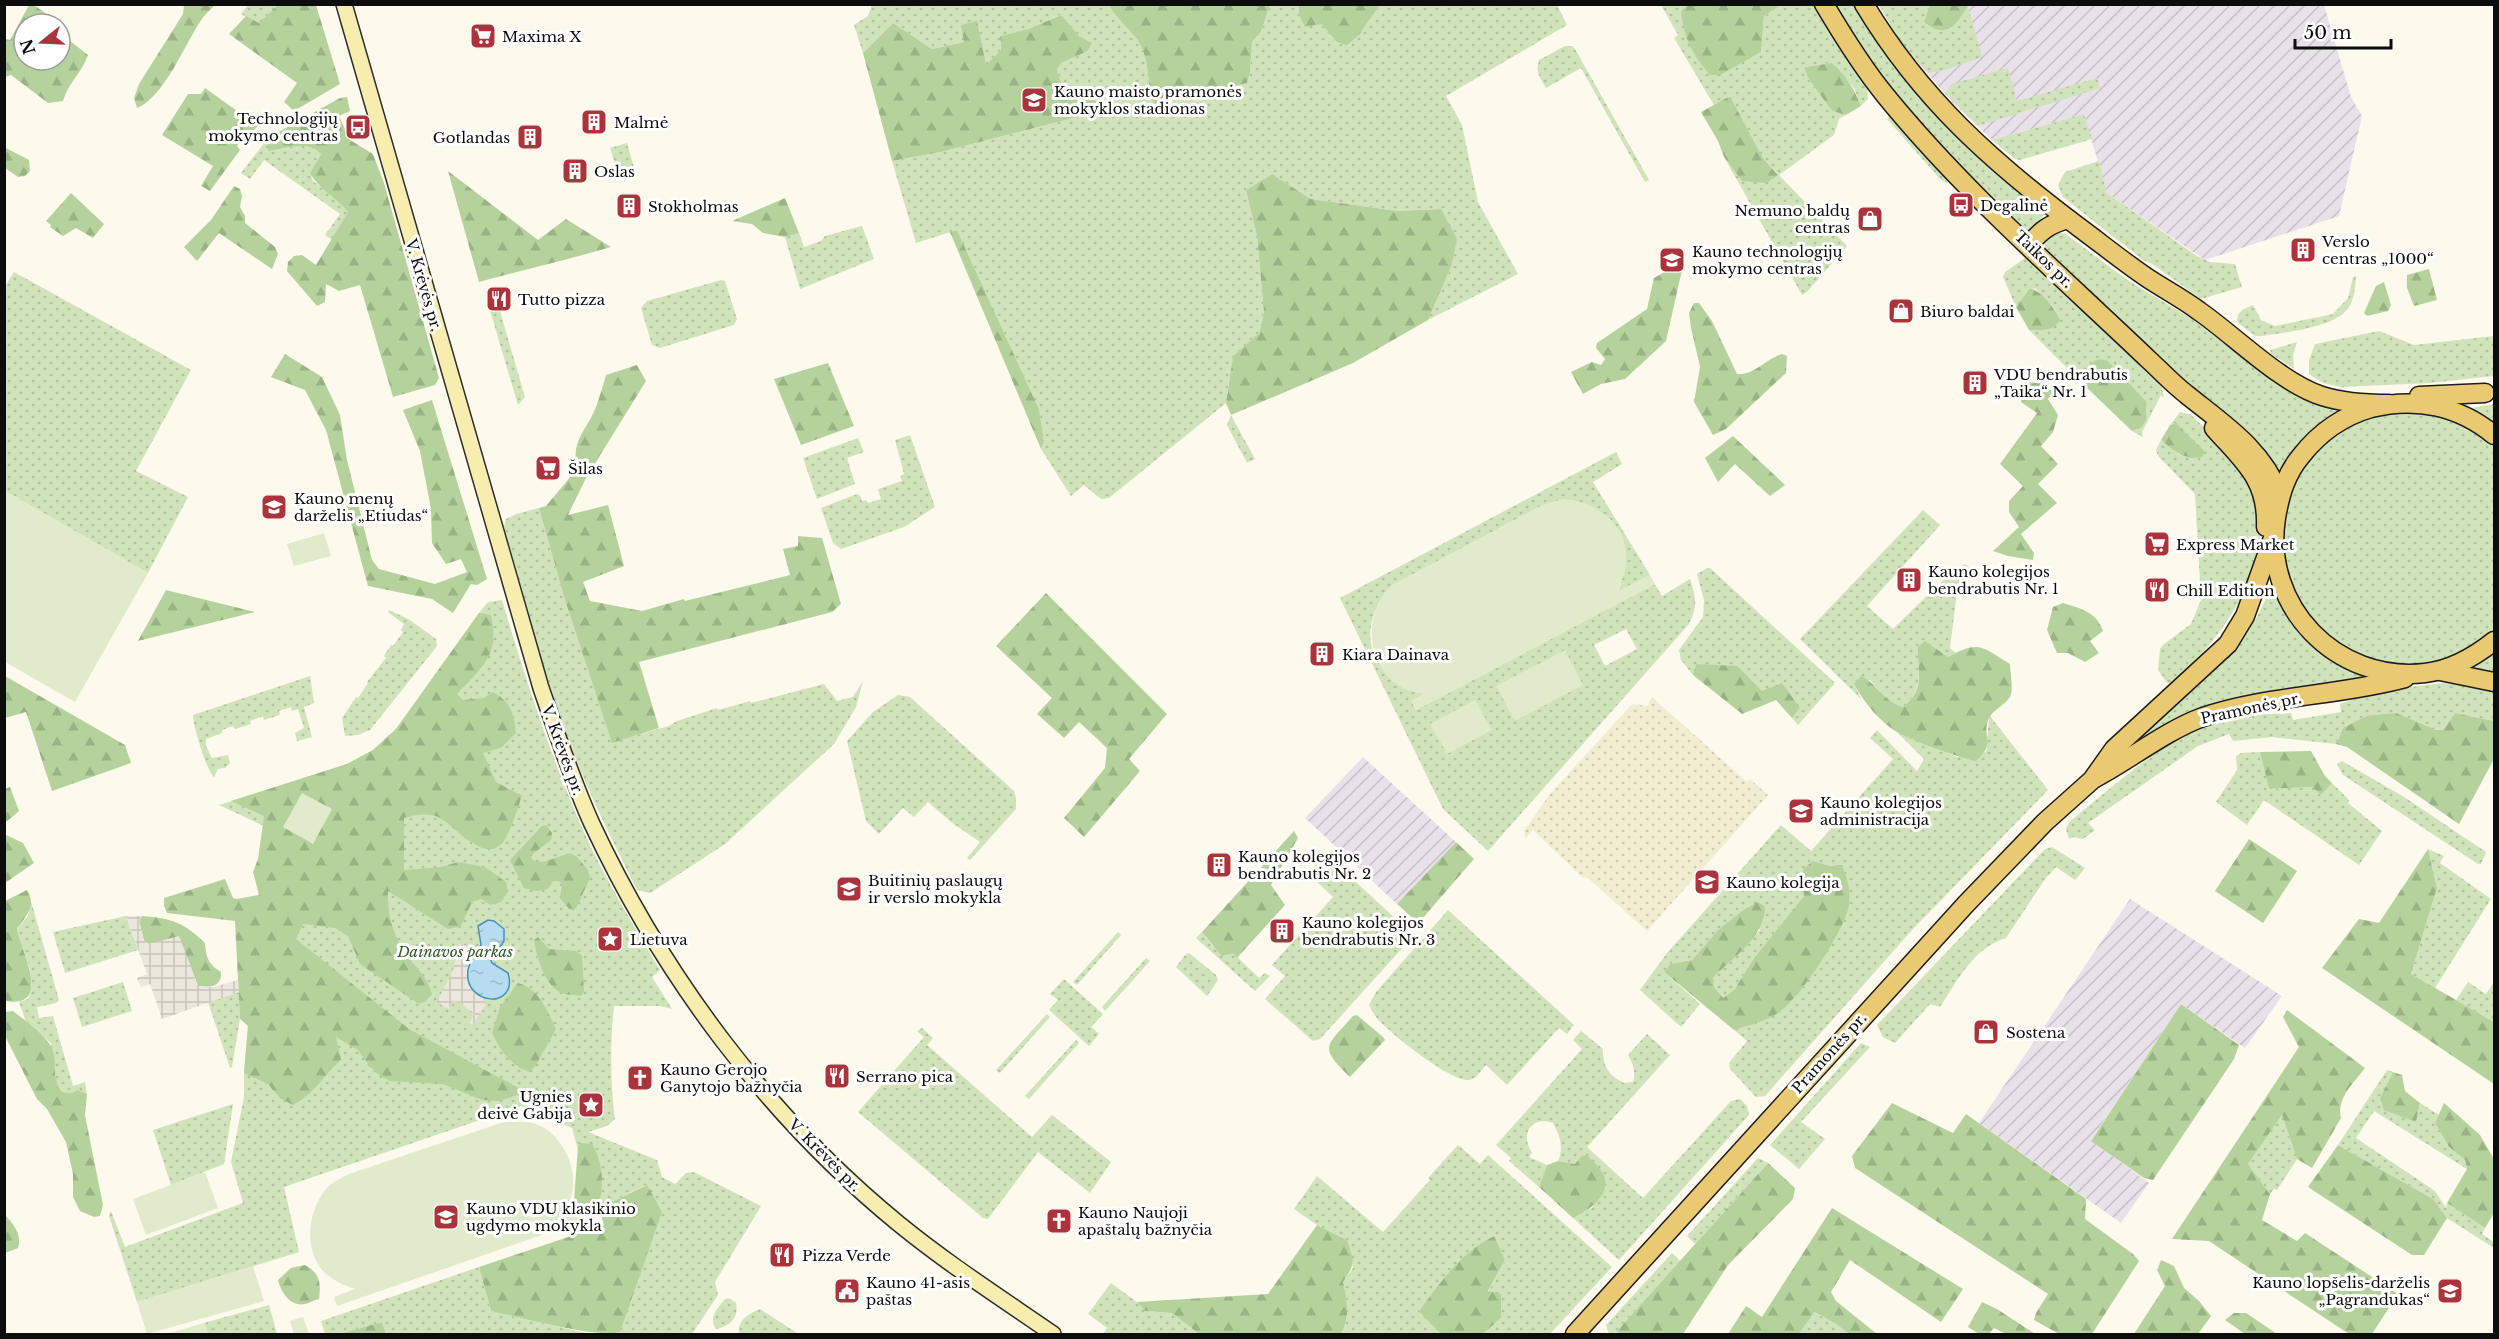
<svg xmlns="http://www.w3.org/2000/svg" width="2499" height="1339" viewBox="0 0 2499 1339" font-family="'Libre Baskerville',serif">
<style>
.industrial{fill:url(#industrial-furrows)}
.farmland{fill:url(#farmland-dots)}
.grass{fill:url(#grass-dots);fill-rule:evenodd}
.forest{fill:url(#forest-firs)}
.pitch{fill:#e1ebcb}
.plaza{fill:url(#plaza-grid)}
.water{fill:url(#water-ripples);stroke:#4690bd;stroke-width:1.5}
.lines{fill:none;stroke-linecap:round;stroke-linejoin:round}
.secondary-casing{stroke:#2e2e2e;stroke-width:18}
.primary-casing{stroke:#1d1d1d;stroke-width:21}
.secondary{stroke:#f6edaf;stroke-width:15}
.primary{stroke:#e9c971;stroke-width:18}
.labels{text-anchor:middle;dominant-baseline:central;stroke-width:6;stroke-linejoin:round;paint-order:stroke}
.poi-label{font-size:15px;fill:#0c0c0c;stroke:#fff;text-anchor:start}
.street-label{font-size:15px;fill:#0c0c0c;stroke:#fff}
.park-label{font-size:15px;font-style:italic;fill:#305b24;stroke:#fff}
</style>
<defs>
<pattern id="industrial-furrows" width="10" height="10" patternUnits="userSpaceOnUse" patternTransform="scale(1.5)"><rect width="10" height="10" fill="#e9e1ea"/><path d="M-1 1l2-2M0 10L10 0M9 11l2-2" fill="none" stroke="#c7c0c8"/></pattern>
<pattern id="farmland-dots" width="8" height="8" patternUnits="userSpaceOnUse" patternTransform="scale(1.5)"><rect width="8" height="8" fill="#f0edd0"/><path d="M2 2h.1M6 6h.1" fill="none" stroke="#cdcab1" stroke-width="1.8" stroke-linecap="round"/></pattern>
<pattern id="grass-dots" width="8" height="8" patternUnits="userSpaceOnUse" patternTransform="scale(1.5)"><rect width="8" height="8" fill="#d0e3ba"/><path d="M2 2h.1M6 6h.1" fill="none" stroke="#b1c29f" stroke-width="1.8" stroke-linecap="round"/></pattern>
<pattern id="forest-firs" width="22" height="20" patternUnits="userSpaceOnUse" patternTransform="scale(1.5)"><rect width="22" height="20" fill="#b5d29c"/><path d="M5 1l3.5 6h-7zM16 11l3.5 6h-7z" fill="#9ab385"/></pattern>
<pattern id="plaza-grid" width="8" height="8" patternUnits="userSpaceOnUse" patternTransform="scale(1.5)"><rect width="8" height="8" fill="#ece7dd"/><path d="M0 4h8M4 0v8" fill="none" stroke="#c9c5bc"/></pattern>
<pattern id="water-ripples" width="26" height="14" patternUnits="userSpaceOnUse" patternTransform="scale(1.5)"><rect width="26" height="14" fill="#b7dbef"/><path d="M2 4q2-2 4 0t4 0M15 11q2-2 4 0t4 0" fill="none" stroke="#9cbbcc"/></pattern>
</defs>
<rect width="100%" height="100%" fill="#fdf9ed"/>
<g class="industrial">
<polygon points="1879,5 2324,5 2351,97 2362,116 2339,216 2205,260 2107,193 2084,114 1992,140 1952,102 1901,43"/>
<polygon points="1363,757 1456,842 1397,904 1305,818"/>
<polygon points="2130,899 2282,996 2245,1048 2181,1004 2091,1140 2149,1183 2121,1223 1979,1123"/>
</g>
<polygon class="farmland" points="1652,697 1747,782 1750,779 1768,795 1647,931 1588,878 1582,877 1533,830 1525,839 1524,831 1550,794 1632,704 1647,706"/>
<g class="grass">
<polygon points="248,5 278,5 259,24 241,14"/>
<path d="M872 5H1109C1116 18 1126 26 1136 38 1149 55 1148 79 1150 99L1156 104 1247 83 1250 73 1252 42 1261 32 1270 5H1299V15L1321 24 1337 42 1359 35 1380 5H1557L1567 25 1446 96 1462 125 1478 202 1518 274 1428 320 1451 267 1441 209 1398 211 1311 199 1272 174 1246 190 1257 236 1264 313 1259 333 1233 356 1226 403 1109 498 1101 499 1084 485 1071 496 1041 449 1044 441 1039 409 957 230 916 243 892 161 941 152 1093 113 1106 102C1078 98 1065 101 1057 70L1061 63 1088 51 1092 43 1079 36 1060 15 1028 29 1000 36 1001 50 986 66 964 42 932 49 893 23 863 53 854 25 868 16Z"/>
<polygon points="1661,5 1689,5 1681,11 1761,52 1764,16 1781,5 1816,5 1867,80 1868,99 1861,106 1854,88 1832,63 1804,67 1808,78 1832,111 1846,115 1839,119 1834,135 1779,175 1847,246 1806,293 1802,295 1724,157 1743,181 1778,174 1763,158 1730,96 1714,105 1674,38 1678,35"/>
<path d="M1831 5H1855C1902 88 1973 156 2049 214L2043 216 2027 233 1961 166 1894 94Z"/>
<path d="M1879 5H1930L1924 22C1947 40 1955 26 1968 6L1982 57 1942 71 1928 73 1901 43Z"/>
<path d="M1565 46H1572L1575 49 1649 180 1645 182 1581 68 1546 88C1540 78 1535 72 1539 60Z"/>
<polygon points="2008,68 2017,101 2097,78 2100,88 1978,126 1945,93 1952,84"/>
<polygon points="2084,114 2092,139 2020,160 2015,159 1992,140"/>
<polygon points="1890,115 1894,117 1932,158 1948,181 1946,183 1941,180 1887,119"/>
<path d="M268 138V151C287 149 307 139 321 154L310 173 313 181 334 196 349 211 332 240 325 235 340 214 264 160 250 179 241 173Z"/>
<polygon points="627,143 635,171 619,176 610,148"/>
<polygon points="2099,161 2107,193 2197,256 2210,262 2235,264 2242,287 2201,299 2152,264 2143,260 2063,197 2058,185 2065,172"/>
<polygon points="862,226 874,259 800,289 785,237 799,233 804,247 821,241 825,236"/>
<polygon points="2056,231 2067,235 2126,279 2195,321 2249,362 2351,409 2279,476 2255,443 2150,348 2110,308 2079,285 2045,248 2045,239"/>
<polygon points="2025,258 2031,258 2161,385 2164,398 2161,395 2142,432 2143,437 2132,431 2141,428 2146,401 2108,361 2086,375 2085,386 2029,330 2050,329 2055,310 2036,289 2030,288 2016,307 2003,277 2005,272"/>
<polygon points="14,272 191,370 136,471 188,497 148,573 5,491 4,288"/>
<path d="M2356 276C2355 286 2355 298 2349 307 2336 328 2285 332 2262 336H2255L2237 322C2237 311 2243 309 2253 305L2261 320 2275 326 2333 314 2348 298 2353 277Z"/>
<polygon points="721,280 725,281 737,319 734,325 660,348 652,345 641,308 647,301"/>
<polygon points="495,294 525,397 518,405 486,297"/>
<polygon points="2379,331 2414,345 2494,336 2494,376 2430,383 2341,387 2323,383 2309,374 2309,360 2315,344"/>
<polygon points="2297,342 2293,355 2294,369 2271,354 2270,350"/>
<polygon points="2494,404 2494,427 2467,409"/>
<path d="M2180 412 2190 414C2204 428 2238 456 2247 472 2250 477 2252 484 2253 489 2256 497 2261 507 2261 515 2264 579 2218 645 2171 683H2167L2158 670 2160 649 2164 644 2191 624 2201 600 2195 494 2158 456 2156 450 2161 440 2180 455 2176 423 2170 425Z"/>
<path d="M2410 412C2442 414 2469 425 2494 446V631C2467 655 2434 667 2398 664 2245 653 2239 421 2410 412Z"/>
<polygon points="1231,415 1255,459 1247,463 1227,425"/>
<polygon points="910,435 935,507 904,527 841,549 833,543 821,508 857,494 860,496 862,501 866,500 868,503 881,499 878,489 902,481 900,476 904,474 895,440"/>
<polygon points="858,438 864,452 847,458 855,484 817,499 803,458"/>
<path d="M1616 452 1622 464 1593 482 1650 575 1618 592 1622 580 1564 499 1543 505 1391 586C1375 602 1361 638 1378 660 1385 670 1413 686 1424 694L1412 701 1416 710 1655 584 1662 596 1690 579C1696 598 1698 606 1689 624L1488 851 1443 809 1340 598ZM1626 629 1637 649 1605 666 1594 645Z"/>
<path d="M539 508 564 597 612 742 669 726 677 721 717 708 718 710 750 701 751 703 824 684 837 701 853 697 863 681 856 707 834 744 725 844 650 893 637 890C615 845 592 801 574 754 545 680 526 603 504 527L506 519 516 514Z"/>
<path d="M1923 510 1940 525 1867 606 1893 629 1953 570 1965 564 1976 573 1957 592 1950 648 1956 653 1948 657 1932 646 1918 647C1917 673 1925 689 1903 707L1892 704 1870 680 1854 684 1861 699 1800 639Z"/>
<polygon points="1707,568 1710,568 1835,683 1798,725 1792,718 1800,708 1696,664 1693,675 1681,660 1679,650 1703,617 1704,600 1697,574"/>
<polygon points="2274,582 2281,599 2375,676 2130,747 2129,745 2241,640 2257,617"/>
<path d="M502 600C525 678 550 755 583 830 605 879 633 924 660 970L652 977 672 1009 660 1006H614C610 1044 610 1081 615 1119L607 1126 588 1132 657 1160 662 1177 675 1184 686 1173 694 1172 761 1206 715 1282 718 1295 692 1334H615L620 1331 646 1185 599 1208 582 1143 578 1150 572 1128 521 1106 284 1187 299 1252 137 1302 109 1216 111 1211 125 1247 243 1203 231 1162 244 1097V1073L248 1026 286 929 266 827 219 805 347 764 373 750 396 729 479 613 488 602Z"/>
<polygon points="389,610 410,620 436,639 437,646 370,730 358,735 345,736 342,718 356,697 358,698 368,683 367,682 386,658 384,656 391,645 393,646 403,632 401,630 404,624 388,612"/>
<polygon points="2494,652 2494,675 2470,669 2473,666"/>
<path d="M310 676 314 703 304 707 312 737 297 741 295 733 304 728 298 709 292 711 291 707 279 711 280 715 264 720 263 716 250 721 251 724 235 729 233 726 222 730V733L206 739V746L212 758 228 755 230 763 225 768 218 769 214 777C207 771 193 727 193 715Z"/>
<path d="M2443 683 2470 685 2494 691V721L2455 713 2443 730 2343 728 2336 744 2272 737 2233 741 2229 734 2198 746 2088 823 2095 830 2083 839 2073 837 2069 839 2066 829 2069 822C2110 789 2165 739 2213 722 2239 713 2264 715 2291 713L2293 720 2341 712 2340 704 2377 691Z"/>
<polygon points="898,695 910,697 1014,791 1016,798 1016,809 970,860 967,858 980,842 951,822 928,802 914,817 903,808 879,834 866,821 847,741 873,712"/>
<path d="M1990 716 2048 790 1912 930 1765 1096 1756 1097 1730 1069 1729 1063 1747 1041 1734 1030 1761 1021 1831 866 1813 861 1804 896 1754 958 1734 990 1723 998 1714 987 1713 978 1761 929 1717 931 1692 960 1670 964 1664 972 1700 1004 1681 1027 1640 990 1667 953 1781 825 1811 851 1893 759 1870 738 1877 730 1917 771 1924 759 1897 732 1957 757 1986 752C1990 739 1986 729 1990 716Z"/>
<polygon points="2260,752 2269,789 2312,787 2321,795 2332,783 2349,800 2348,803 2382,831 2359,865 2264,800 2247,825 2216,802 2237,770 2236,756 2241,753"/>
<polygon points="2342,761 2404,797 2486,852 2481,864 2478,864 2343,775 2337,764"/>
<path d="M2052 847 2085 868 2075 880 2056 867 2045 879 2006 938C1973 948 1958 980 1940 1007L1930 1004 1895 1043 1883 1037 1877 1025 2045 849Z"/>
<polygon points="2428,849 2444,856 2440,863 2491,899 2435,988 2411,974 2437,888"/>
<polygon points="1324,856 1330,858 1410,932 1406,944 1320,1039 1313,1041 1265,999 1285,976 1272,965 1333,897 1309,874 1320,858"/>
<path d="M31 901 59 1000 56 1003 37 1007 39 1018 53 1016 73 1086 85 1082 87 1094 78 1090 71 1093 62 1092 54 1077 51 1043 26 1022 19 1002 28 999C39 977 21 950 17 928L28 916Z"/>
<path d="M1448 910 1574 1025 1567 1034 1559 1028 1507 1085 1486 1065C1481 1070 1477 1079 1469 1080 1451 1082 1388 1032 1376 1017 1373 1013 1371 1008 1369 1005L1376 992Z"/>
<polygon points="126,916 138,950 65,973 53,932"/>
<polygon points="1118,932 1121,935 1077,985 1073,982"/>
<polygon points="1202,932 1213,946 1233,953 1259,978 1265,973 1270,976 1255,991 1196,938"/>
<polygon points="1189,953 1216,975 1218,980 1207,996 1176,967 1185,955"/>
<polygon points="1146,958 1150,961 1105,1011 1102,1007"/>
<polygon points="1064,979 1103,1014 1091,1027 1099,1034 1089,1046 1049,1010 1058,1000 1050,994"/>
<polygon points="123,982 132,1011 82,1027 73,998"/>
<polygon points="2468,982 2486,994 2494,982 2494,1022 2456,1000"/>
<polygon points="239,992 240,1019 232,1067 230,1068 208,1002"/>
<polygon points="1047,1014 1050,1017 1000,1073 996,1070"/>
<polygon points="922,1028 933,1038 927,1045 1032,1137 1052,1115 1111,1162 1090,1193 1038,1152 988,1219 983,1218 858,1112 924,1037 917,1031"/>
<path d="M1581 1031 1603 1049C1602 1066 1609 1076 1624 1083L1633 1082C1636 1073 1633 1063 1628 1055L1647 1034 1670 1055 1587 1147 1643 1198 1731 1101 1740 1099 1747 1106 1749 1115 1619 1260 1573 1218 1593 1207 1581 1156 1575 1164 1558 1161C1564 1148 1560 1136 1553 1123 1530 1115 1520 1135 1532 1153L1529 1157 1547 1165 1539 1187 1509 1161 1511 1158 1496 1145 1582 1049 1573 1040Z"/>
<polygon points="1076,1040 1079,1043 1029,1099 1025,1096"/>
<polygon points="1861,1043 1870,1047 1801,1122 1825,1139 1799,1169 1770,1145"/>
<polygon points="2387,1070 2393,1072 2380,1098 2416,1122 2420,1103 2439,1115 2435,1123 2449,1147 2465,1160 2467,1169 2374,1111 2356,1138 2435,1191 2446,1208 2447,1203 2485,1228 2482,1234 2494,1242 2494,1248 2447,1218 2433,1199 2338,1145"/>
<polygon points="233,1104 224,1164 171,1185 153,1130"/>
<polygon points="2282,1115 2297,1159 2277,1190 2274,1189 2270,1194 2248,1164"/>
<path d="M1458 1145 1480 1164 1488 1155 1612 1267 1550 1334H1483L1501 1318 1488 1292 1505 1260 1493 1236 1419 1310 1441 1334H1340C1351 1320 1347 1298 1343 1282L1353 1268 1347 1240 1317 1225 1294 1209 1317 1176 1383 1232 1430 1180 1428 1178Z"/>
<polygon points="1758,1158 1768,1163 1695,1244 1687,1236"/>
<polygon points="1672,1253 1680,1261 1614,1334 1609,1334 1606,1325"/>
<polygon points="479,1267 491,1311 590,1334 386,1334 382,1322 339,1334 325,1334 321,1321"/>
<polygon points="1111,1283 1137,1302 1145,1311 1172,1313 1199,1334 1103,1334 1107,1328 1088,1314"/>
<path d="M729 1298 736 1303C739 1318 730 1326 716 1329 708 1317 718 1308 725 1299Z"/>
<polygon points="269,1305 277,1334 208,1334 204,1323"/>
<path d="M760 1309 797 1333V1334H739C737 1321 748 1314 760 1309Z"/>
<polygon points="1813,1312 1836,1324 1849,1334 1799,1334"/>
</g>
<g class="forest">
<path d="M1689 4H1781V5L1764 16 1761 52 1720 75H1710C1692 53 1684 39 1681 11Z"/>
<path d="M29 5H34L55 20 57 24H24V60H60V33L88 55C82 73 68 83 63 101L48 103 11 75 5 77V39L10 40Z"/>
<path d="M184 5H215C210 10 204 15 200 22 184 46 164 97 137 108L134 98 139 84 183 14Z"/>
<polygon points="278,5 316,5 340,84 294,111 284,102 297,83 229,34 246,16 259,23"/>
<path d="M1109 5H1270L1261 32 1252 42 1250 73 1247 83 1156 104 1150 99C1148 79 1149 55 1136 38 1126 26 1116 18 1109 5Z"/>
<polygon points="1299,5 1299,4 1380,5 1359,35 1347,45 1337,42 1321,24 1305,27 1299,15"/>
<path d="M1930 5 1967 4 1968 6C1955 26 1947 40 1924 22Z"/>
<path d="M1061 15 1079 36 1092 43 1088 51 1061 63 1057 70C1065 101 1079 98 1107 102L1093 113 941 152 892 161 863 53 893 23 932 49 964 42 961 25 977 21 986 65 1001 50 1000 36 1028 29Z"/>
<path d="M1832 63C1846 75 1854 89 1861 106L1846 115 1832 111 1808 78 1804 67Z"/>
<polygon points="205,88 258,126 246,138 243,137 237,146 240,150 210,191 201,186 213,166 162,135 188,94 201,94"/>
<polygon points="1730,96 1763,158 1778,175 1766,183 1742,181 1724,157 1718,141 1701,112"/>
<path d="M347 97 350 111 339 116 350 140 373 154 384 183 439 378 435 385 393 397 360 285 339 291 326 284 325 302 317 306 287 271 288 262 294 256 302 255 316 265 348 212C338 199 315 185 310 173L321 154C307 139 286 149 268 151V138L340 98Z"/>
<polygon points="4,147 29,160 30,171 25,176 18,177 5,168"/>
<path d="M448 171 538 240 566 219 611 247C567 260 523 270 479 282Z"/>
<polygon points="1272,174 1311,199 1398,211 1441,209 1457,239 1451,267 1428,320 1353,363 1231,415 1226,403 1233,356 1259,333 1264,313 1257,236 1246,190"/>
<polygon points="234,186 240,189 242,196 240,207 245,216 245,223 275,247 278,254 272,269 219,233 197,261 184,247 211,220"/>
<polygon points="71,193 104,224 93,238 76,228 63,236 50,227 51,225 46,221"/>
<polygon points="785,198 799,233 785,237 763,233 752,224 732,221"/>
<polygon points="957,230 1039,409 1044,441 1041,449 950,232"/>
<polygon points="1684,261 1666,341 1625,379 1601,384 1583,394 1571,372 1592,362 1601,365 1605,359 1596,348 1597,343 1647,309 1654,278"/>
<polygon points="2429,269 2437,300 2414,306 2407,288 2407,275"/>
<polygon points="2384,282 2391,305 2388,311 2367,316 2364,313 2376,286"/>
<path d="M2030 288C2042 291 2055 309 2060 320 2053 332 2042 330 2029 330L2016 307Z"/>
<path d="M1694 303H1699L1712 321 1737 374C1755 375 1765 359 1782 354L1787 356 1786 373 1726 429 1713 435 1694 402 1700 367 1691 328 1689 313Z"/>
<polygon points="285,354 322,377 340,415 347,460 372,560 379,569 435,584 467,572 461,559 446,564 432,543 431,509 420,451 403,410 432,400 487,579 477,585 471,584 453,613 432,599 368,586 326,430 305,390 271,377"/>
<path d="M2100 359 2108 361 2146 401V420L2141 428 2132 431 2085 386C2086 373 2086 362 2100 359Z"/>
<polygon points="828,363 854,426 801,445 774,379"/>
<path d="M637 365 646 381 586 478 568 515 608 505 624 566 583 582 590 601 642 611 684 599 685 601 790 575 783 549 798 546V536L822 538 841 604 832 612 639 662 659 728 612 743 564 597 539 508 546 506 577 469C571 439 586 432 596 407 600 396 603 385 606 375Z"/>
<polygon points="2028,382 2044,384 2053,392 2048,399 2058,415 2053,432 2041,446 2058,464 2038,484 2057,503 2021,534 2034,553 2033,560 2008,556 1993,551 2019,527 2009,512 2009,501 2023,486 2000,464 2037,413 2021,402"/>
<path d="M2176 423 2205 452 2202 457C2185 461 2173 450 2161 440L2170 425Z"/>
<polygon points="1733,436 1785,485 1770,496 1735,464 1718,482 1705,458"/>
<polygon points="166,590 255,612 138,641"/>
<polygon points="1046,593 1167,714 1129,759 1140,771 1084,837 1064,818 1105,768 1107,748 1079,722 1064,738 1037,714 1052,698 996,646"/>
<path d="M2063 603C2081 609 2096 611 2103 631L2090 641 2099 653 2085 662 2068 653H2057L2047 630 2053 607Z"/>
<path d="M479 613 491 615C500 655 483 666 457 694L463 700 484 698 493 692C512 703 513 712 516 733L502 747 483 753 496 782 522 796C517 809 513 826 505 839 488 868 456 827 440 818 429 812 415 815 404 818V870L441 867 458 862 485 867 506 882 508 892 501 902 491 905 481 899 472 902 461 926 448 929 388 891C387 914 393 935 406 954 416 968 427 976 432 994L426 1001 419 1004 360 964 348 936 335 928 303 924 296 939 409 1029 526 1092 499 1101 482 1100 443 1084 390 1081 379 1075 370 1067 358 1050 336 1037 341 1060C325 1074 313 1095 293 1105L280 1098 268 1084 244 1073 248 1026 240 1019 235 921 167 913 164 906V898L225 879 233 898 237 899 259 895 253 872 258 859 264 816 231 801 347 764 373 750 396 729Z"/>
<path d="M1925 641 1948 657C1979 640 1981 646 2010 664 2010 674 2014 688 2010 697 2005 705 1994 709 1989 718 1980 737 1999 740 1976 761 1957 757 1915 742 1897 732 1880 722 1863 701 1854 684L1861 676C1878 684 1885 703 1903 707 1926 689 1917 673 1918 647Z"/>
<polygon points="1696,664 1737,666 1762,691 1782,683 1800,708 1792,718 1776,700 1742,714 1693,675"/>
<polygon points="5,676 125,745 131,763 52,791 26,712 5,718"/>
<polygon points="2396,713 2436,730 2443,730 2455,713 2494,721 2494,759 2459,824 2347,747 2336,744 2343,728 2367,716"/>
<polygon points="2311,751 2325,776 2332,783 2321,795 2312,787 2269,789 2260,752"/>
<polygon points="10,787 19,811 5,823 5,789"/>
<polygon points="546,825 552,833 551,840 530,856 534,861 544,862 570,853 577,857 588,870 590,878 576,908 569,909 560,898 562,884 559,881 553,881 548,889 536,891 524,888 510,860 542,826"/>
<polygon points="1294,831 1298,838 1271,885 1285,905 1237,958 1233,953 1222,956 1202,932"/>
<polygon points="4,834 23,843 34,863 5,883"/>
<polygon points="2249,839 2297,871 2263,923 2215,891"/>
<polygon points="1456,842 1474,859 1422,919 1415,920 1397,904"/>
<polygon points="2428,849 2437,888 2411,974 2494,1022 2494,1084 2322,968 2359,919 2379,923"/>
<path d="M1813 861 1831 866 1842 865C1847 878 1851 890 1849 905 1845 930 1799 1000 1778 1013 1764 1022 1749 1025 1734 1030L1664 972 1670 964 1692 960 1717 931 1742 911 1758 902 1765 907C1765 937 1732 958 1713 978L1714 987 1723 998 1734 990 1754 958 1804 896 1803 869Z"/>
<path d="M27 890C37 905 26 917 17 928 21 952 54 1009 5 1001V901Z"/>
<path d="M142 916C171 918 185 923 205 943 206 957 208 964 221 972 222 987 210 988 198 986L179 937 149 944 144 941 139 921Z"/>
<path d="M538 937 549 949 576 951 582 956 584 992 581 996C574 995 563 995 558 991 543 981 537 957 534 940Z"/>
<path d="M518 983C540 989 547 1011 556 1029L536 1065 529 1072C509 1064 501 1051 492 1033L500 1007Z"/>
<polygon points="2181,1004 2239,1045 2234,1059 2153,1180 2144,1178 2091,1141"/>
<path d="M2287 1010 2365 1068C2354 1083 2336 1098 2341 1118L2312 1168 2297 1159 2282 1115 2248 1164 2270 1194 2262 1220 2297 1241 2305 1233 2398 1294 2372 1334H2349L2209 1241 2172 1239 2299 1047 2283 1017Z"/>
<path d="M13 1011C23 1019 51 1039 53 1051 58 1068 50 1073 62 1092L71 1093 78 1090 87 1094 85 1115 103 1205 100 1216 94 1217 80 1211 73 1197V1174L66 1142 47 1109 37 1099 5 1036V1012Z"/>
<path d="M1357 1015 1383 1037 1385 1040 1350 1077C1317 1046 1327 1046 1353 1016Z"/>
<polygon points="2393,1072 2402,1075 2405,1091 2420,1103 2416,1122 2384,1110 2380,1098"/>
<polygon points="1892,1103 1953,1133 1966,1114 2086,1199 2085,1219 2133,1254 2139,1261 2092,1334 2059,1334 2034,1320 2036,1313 2048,1294 1855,1168 1852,1156"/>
<polygon points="2444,1103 2480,1135 2494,1159 2494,1213 2485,1228 2447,1203 2467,1169 2465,1160 2449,1147 2435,1123"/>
<path d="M581 1143 592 1144C602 1160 604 1181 600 1199L579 1209 575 1206 574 1200 578 1147Z"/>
<polygon points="2338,1145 2433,1199 2447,1218 2424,1255 2412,1255 2308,1187"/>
<path d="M1587 1155C1592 1161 1603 1170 1605 1178 1609 1198 1587 1211 1573 1218L1539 1187 1547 1165 1558 1161 1575 1164 1581 1156Z"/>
<polygon points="1768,1163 1795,1188 1793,1199 1728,1265 1683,1334 1620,1334 1616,1332"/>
<path d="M647 1185 662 1212 620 1332C599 1339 517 1317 491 1311L479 1267 604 1225 599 1208Z"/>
<polygon points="1832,1208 1963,1289 1941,1322 1850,1260 1831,1292 1836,1301 1877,1334 1849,1334 1836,1324 1814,1312 1799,1334 1728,1334 1746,1306 1762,1317"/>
<path d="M5 1215C14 1225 22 1234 18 1248L5 1253Z"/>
<path d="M1317 1225 1347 1240C1354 1261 1356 1263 1343 1282 1347 1298 1351 1320 1340 1334H1199L1172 1313 1145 1311 1137 1302 1268 1294Z"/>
<path d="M1494 1236 1505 1260 1488 1291 1501 1294V1318L1483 1334H1441L1419 1311C1441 1282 1461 1252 1494 1236Z"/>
<polygon points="2161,1260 2174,1266 2184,1288 2199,1301 2211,1316 2198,1334 2134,1334 2165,1286 2157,1270"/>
<path d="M305 1265C320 1273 321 1283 319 1299 314 1300 310 1303 305 1304 290 1307 281 1292 278 1280L291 1268Z"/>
<polygon points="1982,1302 1997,1309 2035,1334 2006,1334 1994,1328 1989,1334 1979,1334 1968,1327"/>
<polygon points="2234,1313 2246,1313 2277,1334 2245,1334 2225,1320"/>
<polygon points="382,1322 386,1334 339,1334"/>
</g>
<g class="pitch">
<polygon points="5,491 148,573 75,702 5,662"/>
<path d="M1564 499C1598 502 1630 526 1626 564 1625 573 1621 582 1618 591L1650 575 1655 584 1416 710 1411 701 1423 694C1416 692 1407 691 1401 687 1365 665 1363 614 1391 586L1543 505Z"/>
<polygon points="324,533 331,556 294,566 287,544"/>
<polygon points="1565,650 1583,685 1515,721 1496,686"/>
<polygon points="1475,700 1492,730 1447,754 1430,724"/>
<polygon points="302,793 332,809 313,844 283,827"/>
<path d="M504 1122C513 1122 524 1121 533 1123 559 1130 576 1163 573 1188 572 1199 565 1209 561 1219L583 1212 585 1220 337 1306 334 1297 355 1289C343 1285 332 1280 323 1271 303 1248 308 1211 326 1189 332 1182 341 1178 349 1174Z"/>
<polygon points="205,1172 218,1208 146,1235 133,1199"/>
<polygon points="253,1266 264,1301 147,1334 137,1302"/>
<polygon points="303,1317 309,1334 294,1334 290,1321"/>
<polygon points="204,1323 208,1334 166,1334"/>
</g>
<g class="plaza">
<polygon points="126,916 142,916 139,921 144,940 149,944 179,936 198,986 213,987 238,980 239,992 162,1019 150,984 141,987 137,978 147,974"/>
<polygon points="460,943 477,951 472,959 468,972 474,990 485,1000 485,1006 473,1025 469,1023 475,1014 455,1000 448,1009 437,1002 453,970"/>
</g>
<path class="water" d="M488 920 494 921 504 929V941L491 960 492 963 508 973C519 1010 463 1006 468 970 470 960 476 953 481 945L478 926Z"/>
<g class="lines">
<g class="secondary-casing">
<path id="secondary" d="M344 4 541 688C557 734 572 780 592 824 663 976 768 1117 899 1224 948 1264 1001 1298 1053 1334"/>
</g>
<g class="primary-casing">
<g id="primary">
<path d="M1824 4C1843 36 1862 67 1885 95 1963 191 2060 275 2149 360 2161 371 2173 384 2186 394 2223 424 2263 449 2280 496"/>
<path d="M1864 4C1921 99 1992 162 2080 228 2103 245 2125 263 2149 279 2166 290 2183 299 2199 311 2235 336 2281 383 2322 396 2344 403 2366 404 2389 404"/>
<path d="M2029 245C2041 230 2050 224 2068 219"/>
<polyline points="2419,396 2485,393"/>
<path d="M2214 428C2243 461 2268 479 2266 527"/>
<path d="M2494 435C2459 406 2416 397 2371 408 2343 416 2319 433 2301 456 2286 474 2280 494 2276 518 2262 606 2336 683 2425 673 2451 670 2474 657 2494 641"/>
<polyline points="2440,671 2494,682"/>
<path d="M2095 778C2131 759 2165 731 2203 717 2268 695 2339 696 2405 678"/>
<polyline points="1575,1334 1966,904 2045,822 2092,780 2114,749 2228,644 2245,616 2273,538"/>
</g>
</g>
<use href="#secondary" class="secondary"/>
<use href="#primary" class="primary"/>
</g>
<defs>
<g id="supermarket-square" transform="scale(1.35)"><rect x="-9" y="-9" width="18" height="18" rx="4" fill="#ab343c" stroke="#fff"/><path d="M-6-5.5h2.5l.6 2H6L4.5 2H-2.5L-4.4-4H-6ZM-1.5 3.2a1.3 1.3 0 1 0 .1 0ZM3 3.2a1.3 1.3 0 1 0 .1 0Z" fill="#fff"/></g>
<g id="school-square" transform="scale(1.35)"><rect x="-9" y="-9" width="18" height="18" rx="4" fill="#ab343c" stroke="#fff"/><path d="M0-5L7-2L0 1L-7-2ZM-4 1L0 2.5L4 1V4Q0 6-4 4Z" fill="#fff"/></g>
<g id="building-square" transform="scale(1.35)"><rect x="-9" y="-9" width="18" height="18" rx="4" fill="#ab343c" stroke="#fff"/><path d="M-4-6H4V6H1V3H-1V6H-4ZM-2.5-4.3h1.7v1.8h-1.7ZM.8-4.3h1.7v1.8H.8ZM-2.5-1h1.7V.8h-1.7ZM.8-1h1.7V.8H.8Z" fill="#fff"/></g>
<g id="bus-square" transform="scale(1.35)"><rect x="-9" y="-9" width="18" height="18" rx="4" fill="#ab343c" stroke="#fff"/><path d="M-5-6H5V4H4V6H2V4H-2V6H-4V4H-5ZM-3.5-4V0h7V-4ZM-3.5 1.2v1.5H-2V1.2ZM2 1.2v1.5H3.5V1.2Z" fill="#fff"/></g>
<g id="shop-square" transform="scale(1.35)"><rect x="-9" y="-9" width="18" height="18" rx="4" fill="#ab343c" stroke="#fff"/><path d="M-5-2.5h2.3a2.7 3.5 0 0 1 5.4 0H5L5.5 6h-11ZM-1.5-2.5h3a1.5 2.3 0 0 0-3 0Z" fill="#fff"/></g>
<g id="university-square" transform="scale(1.35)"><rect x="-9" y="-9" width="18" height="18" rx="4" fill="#ab343c" stroke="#fff"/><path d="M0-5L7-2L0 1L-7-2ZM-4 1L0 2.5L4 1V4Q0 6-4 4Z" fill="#fff"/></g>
<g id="restaurant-square" transform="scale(1.35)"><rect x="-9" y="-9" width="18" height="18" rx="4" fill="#ab343c" stroke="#fff"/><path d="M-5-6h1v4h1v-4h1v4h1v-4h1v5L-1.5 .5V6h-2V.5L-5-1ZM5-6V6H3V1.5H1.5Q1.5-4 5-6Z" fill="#fff"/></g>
<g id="sight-square" transform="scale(1.35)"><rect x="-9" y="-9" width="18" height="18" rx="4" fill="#ab343c" stroke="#fff"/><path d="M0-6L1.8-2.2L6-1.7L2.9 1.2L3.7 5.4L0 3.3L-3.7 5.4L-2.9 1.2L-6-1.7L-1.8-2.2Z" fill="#fff"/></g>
<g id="church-square" transform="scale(1.35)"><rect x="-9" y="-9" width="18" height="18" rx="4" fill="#ab343c" stroke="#fff"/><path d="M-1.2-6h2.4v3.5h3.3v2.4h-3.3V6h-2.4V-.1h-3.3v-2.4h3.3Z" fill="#fff"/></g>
<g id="civic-square" transform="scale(1.35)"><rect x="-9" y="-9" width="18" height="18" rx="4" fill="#ab343c" stroke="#fff"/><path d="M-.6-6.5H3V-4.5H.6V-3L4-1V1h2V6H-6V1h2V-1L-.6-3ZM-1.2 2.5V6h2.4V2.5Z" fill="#fff"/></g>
</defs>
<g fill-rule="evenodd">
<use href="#supermarket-square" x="483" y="36"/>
<use href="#school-square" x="1034" y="100"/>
<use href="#building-square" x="594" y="122"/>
<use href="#bus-square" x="358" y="127"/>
<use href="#building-square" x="530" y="137"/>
<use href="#building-square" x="575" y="171"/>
<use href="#bus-square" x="1961" y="205"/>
<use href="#building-square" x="629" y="206"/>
<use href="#shop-square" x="1870" y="219"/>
<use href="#building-square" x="2303" y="250"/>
<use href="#university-square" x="1672" y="260"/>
<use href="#restaurant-square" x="499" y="299"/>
<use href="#shop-square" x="1901" y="311"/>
<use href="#building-square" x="1975" y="383"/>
<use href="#supermarket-square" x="548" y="468"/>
<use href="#school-square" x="274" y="507"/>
<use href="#supermarket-square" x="2157" y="544"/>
<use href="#building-square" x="1909" y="580"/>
<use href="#restaurant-square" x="2157" y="590"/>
<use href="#building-square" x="1322" y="654"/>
<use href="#university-square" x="1801" y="811"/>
<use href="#building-square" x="1219" y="865"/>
<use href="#university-square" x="1707" y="882"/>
<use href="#school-square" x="849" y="889"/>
<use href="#building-square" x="1282" y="931"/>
<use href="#sight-square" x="610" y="939"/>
<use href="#shop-square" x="1986" y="1032"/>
<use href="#restaurant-square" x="837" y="1076"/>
<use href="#church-square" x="640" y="1078"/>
<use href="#sight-square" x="591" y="1105"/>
<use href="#school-square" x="446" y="1217"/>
<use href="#church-square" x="1059" y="1221"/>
<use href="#restaurant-square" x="782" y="1255"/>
<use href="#civic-square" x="847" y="1291"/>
<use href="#school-square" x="2450" y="1291"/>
</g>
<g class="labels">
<g class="poi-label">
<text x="502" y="36">Maxima X</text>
<text x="1054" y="91">Kauno maisto pramonės<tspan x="1054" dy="17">mokyklos stadionas</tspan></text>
<text x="338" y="118" text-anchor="end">Technologijų<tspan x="338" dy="17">mokymo centras</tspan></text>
<text x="614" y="122">Malmė</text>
<text x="510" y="137" text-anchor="end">Gotlandas</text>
<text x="594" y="171">Oslas</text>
<text x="1980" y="205">Degalinė</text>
<text x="648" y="206">Stokholmas</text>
<text x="1850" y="210" text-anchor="end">Nemuno baldų<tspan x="1850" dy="17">centras</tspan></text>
<text x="2322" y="241">Verslo<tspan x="2322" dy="17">centras „1000“</tspan></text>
<text x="1692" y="251">Kauno technologijų<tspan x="1692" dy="17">mokymo centras</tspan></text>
<text x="518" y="299">Tutto pizza</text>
<text x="1920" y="311">Biuro baldai</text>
<text x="1994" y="374">VDU bendrabutis<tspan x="1994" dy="17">„Taika“ Nr. 1</tspan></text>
<text x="568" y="468">Šilas</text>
<text x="294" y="498">Kauno menų<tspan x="294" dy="17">darželis „Etiudas“</tspan></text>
<text x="2176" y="544">Express Market</text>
<text x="1928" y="571">Kauno kolegijos<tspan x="1928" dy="17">bendrabutis Nr. 1</tspan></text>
<text x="2176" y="590">Chill Edition</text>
<text x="1342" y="654">Kiara Dainava</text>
<text x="1820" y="802">Kauno kolegijos<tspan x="1820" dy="17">administracija</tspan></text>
<text x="1238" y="856">Kauno kolegijos<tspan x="1238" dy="17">bendrabutis Nr. 2</tspan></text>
<text x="868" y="880">Buitinių paslaugų<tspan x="868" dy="17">ir verslo mokykla</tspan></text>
<text x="1726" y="882">Kauno kolegija</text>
<text x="1302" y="922">Kauno kolegijos<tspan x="1302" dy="17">bendrabutis Nr. 3</tspan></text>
<text x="630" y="939">Lietuva</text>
<text x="2006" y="1032">Sostena</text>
<text x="660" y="1069">Kauno Gerojo<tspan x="660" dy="17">Ganytojo bažnyčia</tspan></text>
<text x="856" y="1076">Serrano pica</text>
<text x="572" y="1096" text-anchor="end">Ugnies<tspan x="572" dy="17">deivė Gabija</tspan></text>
<text x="466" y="1208">Kauno VDU klasikinio<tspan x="466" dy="17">ugdymo mokykla</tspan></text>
<text x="1078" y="1212">Kauno Naujoji<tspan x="1078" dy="17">apaštalų bažnyčia</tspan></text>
<text x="802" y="1255">Pizza Verde</text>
<text x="866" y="1282">Kauno 41-asis<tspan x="866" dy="17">paštas</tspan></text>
<text x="2430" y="1282" text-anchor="end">Kauno lopšelis-darželis<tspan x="2430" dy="17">„Pagrandukas“</tspan></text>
</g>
<g class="street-label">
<text transform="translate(2044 259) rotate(44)">Taikos pr.</text>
<text transform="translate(424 285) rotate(74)">V. Krėvės pr.</text>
<text transform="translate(2251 708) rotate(-12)">Pramonės pr.</text>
<text transform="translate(563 750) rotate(70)">V. Krėvės pr.</text>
<text transform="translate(1829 1053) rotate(-48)">Pramonės pr.</text>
<text transform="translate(825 1155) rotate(45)">V. Krėvės pr.</text>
</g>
<g class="park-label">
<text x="455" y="951">Dainavos parkas</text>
</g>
</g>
<rect width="2499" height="1339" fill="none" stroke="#0c0c0c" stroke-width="12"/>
<g transform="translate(42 42) rotate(252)"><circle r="28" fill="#ffffff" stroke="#9e9e9e" stroke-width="1.5"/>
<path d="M0-4.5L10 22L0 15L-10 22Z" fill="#ab343c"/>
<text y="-9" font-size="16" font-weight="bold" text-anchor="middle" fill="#0c0c0c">N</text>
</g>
<path d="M2295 39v9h96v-9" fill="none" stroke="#0c0c0c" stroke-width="3"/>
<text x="2304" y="39" font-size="18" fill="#0c0c0c" stroke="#ffffff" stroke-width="4.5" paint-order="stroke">50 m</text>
</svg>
